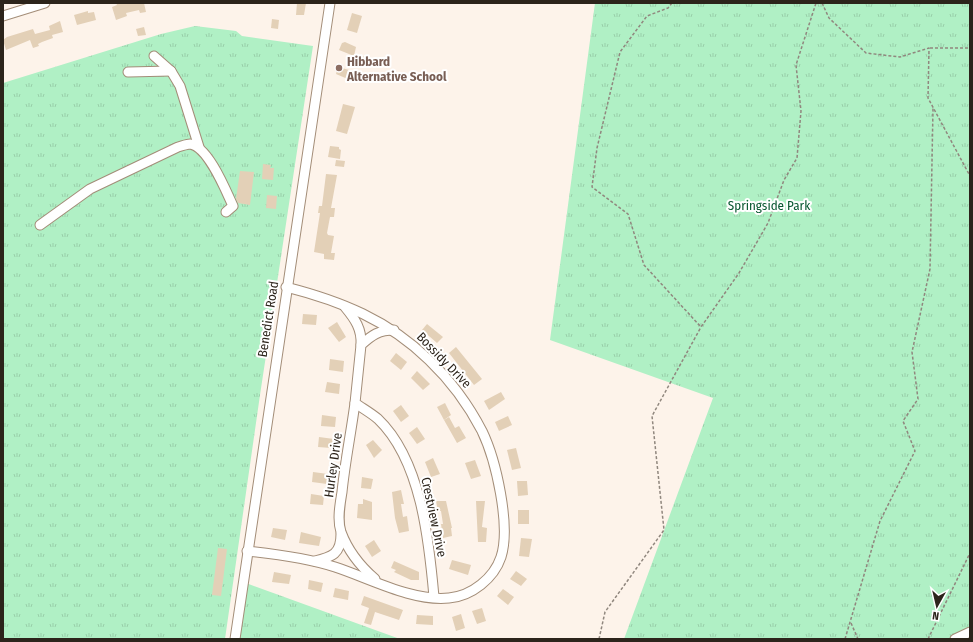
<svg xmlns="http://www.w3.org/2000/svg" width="973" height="642" viewBox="0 0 973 642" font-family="'Fira Sans Condensed',sans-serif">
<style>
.grass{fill:url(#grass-tufts)}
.building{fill:#e3d0b7}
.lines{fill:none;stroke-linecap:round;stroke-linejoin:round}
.minor-casing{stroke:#a38d78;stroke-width:11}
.path{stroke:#90877e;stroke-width:1.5;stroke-dasharray:3 2;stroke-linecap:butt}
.minor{stroke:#fff;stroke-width:9}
.education-dot{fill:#8d6e63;stroke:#fff;stroke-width:1.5}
.labels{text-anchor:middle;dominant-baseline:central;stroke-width:4;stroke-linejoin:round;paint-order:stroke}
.education-label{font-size:13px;font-weight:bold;fill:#785e54;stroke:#fff;text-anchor:start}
.park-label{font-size:13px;fill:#085730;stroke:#fff}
.street-label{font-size:13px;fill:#2c241b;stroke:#fff}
</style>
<defs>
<pattern id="grass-tufts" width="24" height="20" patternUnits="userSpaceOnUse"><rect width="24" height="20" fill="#b0f0c5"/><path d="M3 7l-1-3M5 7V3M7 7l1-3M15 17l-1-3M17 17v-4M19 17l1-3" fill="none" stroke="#98cea9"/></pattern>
</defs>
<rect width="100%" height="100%" fill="#fdf3ea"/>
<g class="grass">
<polygon points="595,3 970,3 970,639 624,639 713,398 550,340"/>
<polygon points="195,26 236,31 242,36 313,46 260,395 225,639 3,639 3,83 161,34"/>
<polygon points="243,582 400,639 235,639"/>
</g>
<g class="building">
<polygon points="116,3 144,3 146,12 140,13 139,10 126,13 127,16 116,20 112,7 117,5"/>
<polygon points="297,3 306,3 304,15 296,15"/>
<polygon points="88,11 88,13 94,12 96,20 77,25 74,15"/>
<polygon points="352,13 362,16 357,33 347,30"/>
<polygon points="272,19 279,20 278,29 271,28"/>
<polygon points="60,21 63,32 52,35 53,38 42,42 38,44 39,46 33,48 30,40 6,50 3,40 7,37 33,29 35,34 50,30 49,26"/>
<polygon points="144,27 146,35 138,36 136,29"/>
<polygon points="345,42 356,47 354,56 339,50 342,43"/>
<polygon points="358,55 365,57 363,65 355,62"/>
<polygon points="338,67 353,71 350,80 336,74"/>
<polygon points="343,104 355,107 347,134 336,131"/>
<polygon points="330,146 339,147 339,149 341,150 340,159 328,157"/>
<polygon points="336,160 345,161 344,167 335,166"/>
<polygon points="263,164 271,165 270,168 274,168 273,180 262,179"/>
<polygon points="240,171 254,172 250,205 238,203 236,199"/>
<polygon points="326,174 337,175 331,208 335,208 334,217 330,217 327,233 328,235 334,236 331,253 335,253 334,260 324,259 324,254 314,252 320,213 318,213 319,206 322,206"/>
<polygon points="267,195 277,196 276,209 266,208"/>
<polygon points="303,314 317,315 316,325 302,324"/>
<polygon points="337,322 346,337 339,342 328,328"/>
<polygon points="427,324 443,337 437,343 422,330"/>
<polygon points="456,347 482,379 474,385 449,353"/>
<polygon points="396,353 407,362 401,370 390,361"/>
<polygon points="330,359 344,361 343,372 329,370"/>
<polygon points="417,371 430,384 423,390 411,378"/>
<polygon points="327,382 340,384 339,394 325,392"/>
<polygon points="501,392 505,399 489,410 484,401"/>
<polygon points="445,403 451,415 444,420 437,407"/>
<polygon points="401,405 409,416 401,422 393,411"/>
<polygon points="322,415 336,417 335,427 321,426"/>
<polygon points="508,416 512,425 499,431 495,422"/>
<polygon points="449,417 455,428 459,426 466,438 457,443 444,420"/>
<polygon points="417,427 425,439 417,444 409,433"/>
<polygon points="319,437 334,439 331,448 318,447"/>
<polygon points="373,440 382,450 374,458 366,445"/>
<polygon points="516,448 521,468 512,470 507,450"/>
<polygon points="433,458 440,474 431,477 425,462"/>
<polygon points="475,460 481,476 471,479 465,463"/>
<polygon points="313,472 328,474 327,484 312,482"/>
<polygon points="362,477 373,479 371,489 361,488"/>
<polygon points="517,481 527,481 528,495 518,496"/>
<polygon points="401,490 404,504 401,504 403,517 407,516 409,531 399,533 395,518 392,492"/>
<polygon points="311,494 324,496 323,505 310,504"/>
<polygon points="363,499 372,502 372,520 357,518 358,504 363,504"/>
<polygon points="436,501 446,501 452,528 451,528 452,536 443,538 441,524 443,524 441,511 438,511"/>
<polygon points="476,501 485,501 482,527 487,528 486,542 478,542"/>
<rect x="518" y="510" width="11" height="14"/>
<polygon points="273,528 287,530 285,540 271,537"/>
<polygon points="301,532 321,537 319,546 299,543"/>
<polygon points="521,538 532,539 529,557 519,556"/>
<polygon points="374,540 381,551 372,557 365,546"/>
<polygon points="218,548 227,549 221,596 212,595"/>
<polygon points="452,560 471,565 468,575 449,569"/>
<polygon points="394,561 419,572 419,580 411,580 394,572 396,570 391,568"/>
<polygon points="516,571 527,579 521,586 510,579"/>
<polygon points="274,572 291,575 289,584 272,582"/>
<polygon points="309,580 323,583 321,592 308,589"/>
<polygon points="335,588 349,591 348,600 333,597"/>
<polygon points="503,589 514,597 508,605 497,596"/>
<polygon points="364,596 403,610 399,620 375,612 371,625 364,623 369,608 361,605"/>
<polygon points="482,608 486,621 477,624 472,611"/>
<polygon points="461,614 465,628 456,631 452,617"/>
<polygon points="417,615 433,616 433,625 416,624"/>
</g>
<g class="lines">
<g class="minor-casing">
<g id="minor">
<polyline points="3,16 45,3"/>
<polyline points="154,56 171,71 180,86 199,147"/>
<polyline points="128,72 171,71"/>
<path d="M40 225 90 189 178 147C182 146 187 144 190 144 208 146 226 191 233 206L226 212"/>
<path d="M345 307C355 319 362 329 361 345"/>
<path d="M394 330C379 330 372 335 361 345L355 403C362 408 371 413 378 419 421 460 429 540 434 597"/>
<path d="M355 403C351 433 345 462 342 492 340 504 337 520 341 532 348 551 360 566 375 579"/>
<path d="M247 551C276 554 307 558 335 567 369 578 413 602 449 598 472 596 494 578 501 557 511 526 496 460 482 431 468 404 451 381 429 360 388 320 341 301 286 287"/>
<path d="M315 561C332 557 341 554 341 534"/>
<polyline points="235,639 330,3"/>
<polyline points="955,639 970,632"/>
</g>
</g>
<g class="path">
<polyline points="672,3 668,8 647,16 620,52 597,148 592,187 628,214 644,265 701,327 739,273 768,223 784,180 797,158 801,111 796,65 816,3"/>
<polyline points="822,3 829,18 866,53 900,57 929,48 928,98 970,176"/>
<polyline points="930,48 970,48"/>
<polyline points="851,623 858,639"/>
<polyline points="599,639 605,612 664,530 652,416 701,327"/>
<polyline points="845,639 880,521 915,451 903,421 918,399 912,352 930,269 933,108"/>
<polyline points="928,639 970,553"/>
</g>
<use href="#minor" class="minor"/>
</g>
<circle class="education-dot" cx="339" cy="68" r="4"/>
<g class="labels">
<g class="education-label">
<text x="347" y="61">Hibbard<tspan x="347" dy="15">Alternative School</tspan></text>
</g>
<g class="park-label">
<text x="769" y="205">Springside Park</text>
</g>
<g class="street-label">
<text transform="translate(268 319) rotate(-81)">Benedict Road</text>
<text transform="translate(444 360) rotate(46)">Bossidy Drive</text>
<text transform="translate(333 465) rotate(-82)">Hurley Drive</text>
<text transform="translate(434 517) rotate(78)">Crestview Drive</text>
</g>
</g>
<rect width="973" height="642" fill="none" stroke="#2c241b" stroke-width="8"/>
<g transform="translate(937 606) rotate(188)" stroke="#ffffff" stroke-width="3" paint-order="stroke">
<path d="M0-3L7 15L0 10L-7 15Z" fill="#2c241b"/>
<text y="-6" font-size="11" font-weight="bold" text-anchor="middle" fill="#2c241b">N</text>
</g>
</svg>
